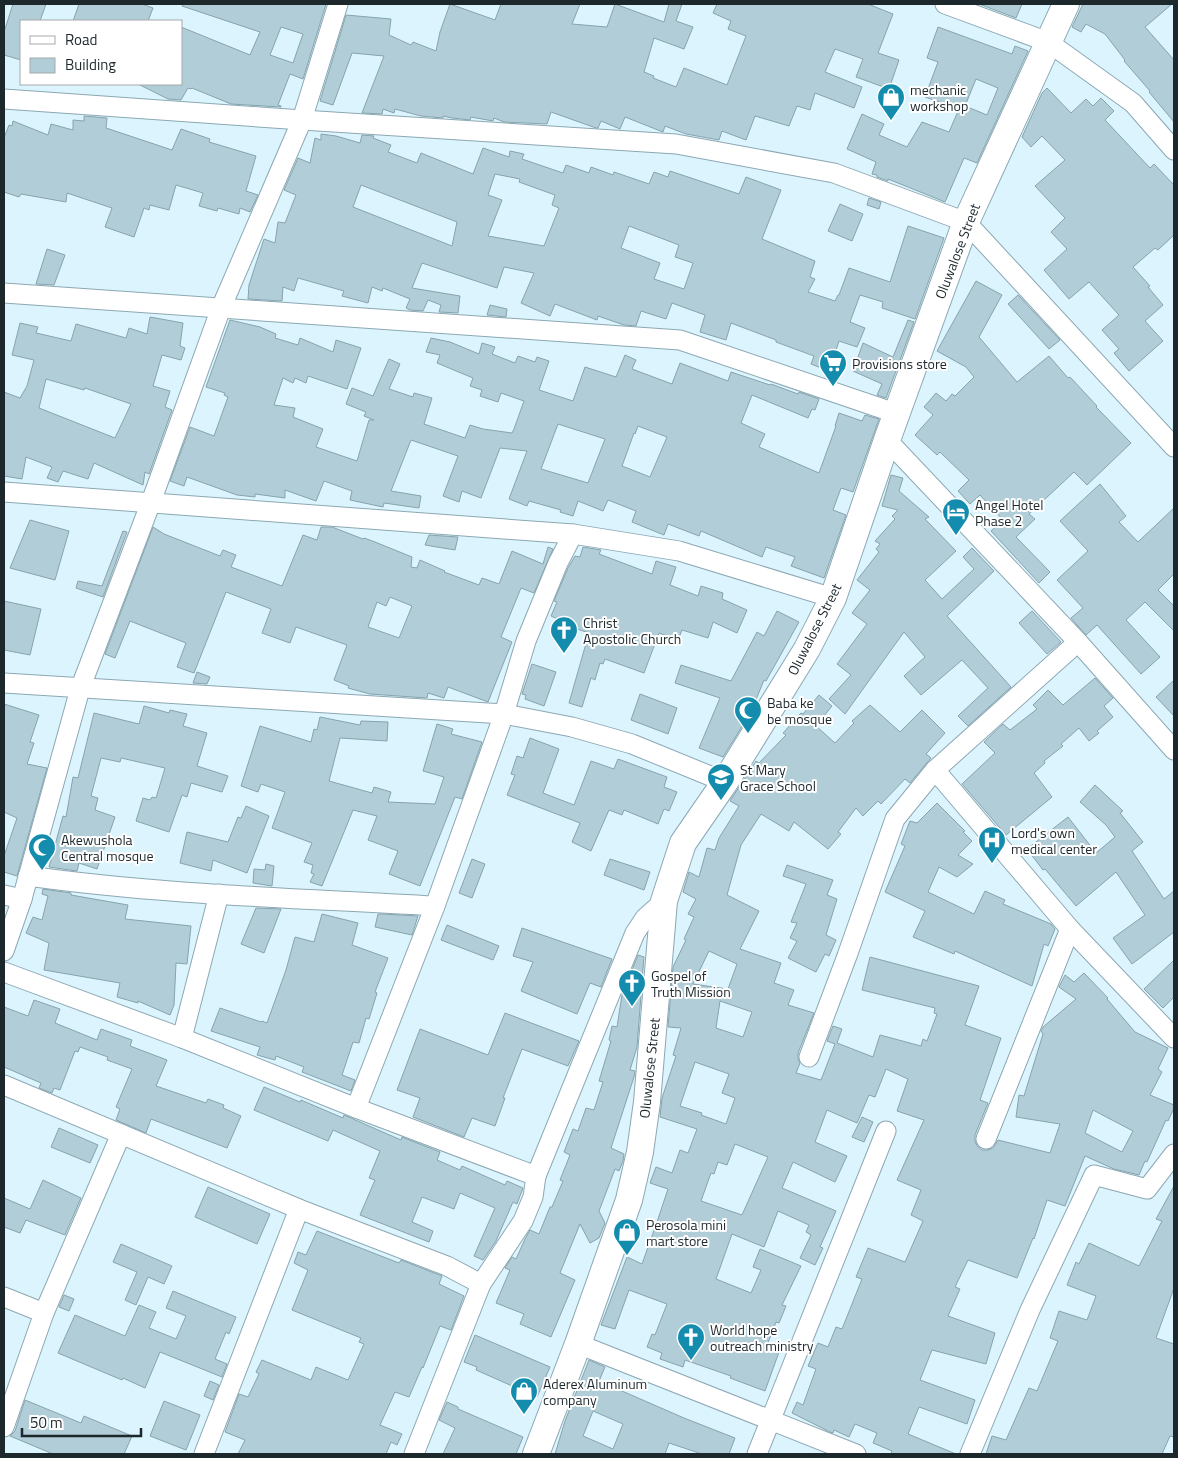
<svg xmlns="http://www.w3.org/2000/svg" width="1178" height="1458" viewBox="0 0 1178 1458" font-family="'Titillium Web',sans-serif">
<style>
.building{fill:#b0cdd8;stroke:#87a3ae;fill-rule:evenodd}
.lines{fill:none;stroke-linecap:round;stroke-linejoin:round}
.street-casing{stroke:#8ca8b4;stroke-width:21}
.secondary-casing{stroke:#8ca8b4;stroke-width:28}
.street{stroke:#fff;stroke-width:19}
.secondary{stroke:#fff;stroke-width:26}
.labels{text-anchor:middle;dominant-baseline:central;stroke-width:4;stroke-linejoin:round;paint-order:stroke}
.poi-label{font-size:14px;fill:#1d282d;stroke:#fff;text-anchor:start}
.street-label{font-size:14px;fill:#1d282d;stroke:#fff}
</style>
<rect width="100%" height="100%" fill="#dcf4fd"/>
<g class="building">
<polygon points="13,4 46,4 40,21 21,21 21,60 4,55 4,32"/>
<polygon points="79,4 142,4 153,8 148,21 73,21"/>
<path d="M183 4H326L303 79 290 74 278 105 281 106V107L231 104 192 88 191 89 188 88 181 100 168 99 138 84H181V27L250 55 260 32 182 6ZM281 27 303 34 293 63 270 55Z"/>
<polygon points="450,4 495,20 501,4 580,4 572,24 607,27 615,4 664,22 669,4 682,4 676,21 693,27 684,49 654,38 644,72 654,76 653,78 676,87 684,68 727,85 746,36 728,29 731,21 713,13 717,4 868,4 893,14 878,53 899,60 889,89 856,77 863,59 835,49 825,72 862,87 854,108 815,93 810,110 797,106 789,126 755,116 746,140 722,131 719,140 686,134 665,126 663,132 625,117 620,129 601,121 598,128 596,128 551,112 547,124 504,122 494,118 493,121 471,117 470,120 452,118 443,116 443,118 421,116 395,109 394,113 383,109 382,114 362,113 384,56 352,53 333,105 320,101 346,15 391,19 389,35 411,45 413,42 436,51 440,32"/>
<polygon points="979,4 1022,4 1016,18"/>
<polygon points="1083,4 1172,4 1145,27 1174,60 1174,122 1149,92 1150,91 1124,61 1125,60 1105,34 1086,24 1081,32 1072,27"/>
<path d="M938 27 1012 54 1015 46 1028 51 977 163 964 158 945 202 888 179V181L877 177V175L872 174 876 162 847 149 862 114 884 124 879 135 907 147 922 122 949 132 959 109 925 97 938 62 927 58ZM976 79 998 88 987 115 965 106Z"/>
<polygon points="1047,88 1071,113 1086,99 1093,106 1101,98 1114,111 1105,120 1150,168 1154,164 1174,185 1174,235 1158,250 1155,248 1133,267 1150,286 1148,287 1163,305 1145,321 1163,341 1129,371 1114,353 1119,349 1102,330 1119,315 1089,282 1069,299 1044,270 1067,249 1051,232 1065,218 1035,186 1065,160 1042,136 1031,147 1022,137 1042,93"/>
<polygon points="84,116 107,118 106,128 172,150 181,129 210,139 209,142 256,156 246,191 258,195 250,212 240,208 239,214 218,208 217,211 199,206 203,193 176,185 169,210 150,205 149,210 144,208 134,237 105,227 112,208 67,193 66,202 21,194 19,197 4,192 4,138 9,125 12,126 13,121 48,135 51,124 73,130 73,120 84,121"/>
<path d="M321 134 336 136 360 143 362 135 374 136 373 138 391 145 388 152 417 163 421 153 473 174 483 148 509 157 510 151 524 154 522 159 563 173 566 165 589 173 591 167 613 175 614 172 649 184 654 172 668 177 670 171 739 194 746 177 781 190 762 239 815 261 810 277 815 279 808 292 835 301 838 295H839L849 268 890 282 908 226 944 238 915 319 882 308 883 302 860 295 850 322 865 328 857 347 839 341 829 371 811 364 814 356 776 342V340L731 323 726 340 700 332 705 315 672 303 666 319 641 311 636 326 624 325 598 316 597 320 555 304 550 316 521 303 534 273 504 267 497 288 422 263 412 288 460 296 458 313 439 312 441 305 428 300 423 311 410 310 406 308 410 299 383 288 382 291 372 287 368 303 342 296 344 291 298 278 294 291 283 287 282 301 248 299 249 285 264 239 275 243 278 222 285 223 296 195 284 190 298 158 310 163 315 138 321 140ZM495 174 520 179 519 182 555 195 552 205 559 208 544 246 488 236 502 200 488 195ZM361 185 457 222 452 246 353 207ZM629 226 679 245 675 257 693 263 684 289 654 279 660 263 621 248Z"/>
<polygon points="869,198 881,202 879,209 867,205"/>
<polygon points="840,204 863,214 852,241 828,231"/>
<polygon points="47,249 65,255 54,285 36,284"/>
<polygon points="976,281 1002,295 979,337 1017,382 1049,356 1068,378 1070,377 1097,406 1096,407 1131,443 1087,485 1074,472 1029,514 1035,519 1016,537 1050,572 1039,583 991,531 1003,520 980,495 970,504 958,491 969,480 940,452 937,455 915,435 933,415 924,407 936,393 946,401 952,394 955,396 974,377 966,367 937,351"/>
<polygon points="1018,295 1060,340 1049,349 1008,304"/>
<polygon points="490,305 507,309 506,317 487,315"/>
<path d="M150 317 183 323 180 346 185 348 181 360 162 355 153 386 170 391 165 407 172 410 149 474 145 472 143 485 94 463 88 479 63 471 58 482 47 478 52 467 26 457 22 479 4 476V392L20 398 27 386 34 360 12 355 20 323 38 327 36 333 71 341 76 324 126 338 129 328 147 334ZM46 379 84 390 85 388 131 404 115 438 39 408Z"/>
<path d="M230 320 260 327 276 334 275 338 298 345 300 338 333 352 336 340 361 348 347 389 308 376 306 383 295 378 293 383 283 378 274 405 295 408 293 417 323 429 316 447 357 461 369 420H374L364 416 366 412 346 404 352 388 373 396 389 359 400 364 389 389 413 397 414 393 432 398 424 424 465 438 470 425 483 429 512 433 514 429 524 401 501 393 498 402 480 396 482 390 470 386 473 378 437 363 440 355 426 352 431 338 450 342 479 354 482 343 495 347 492 354 515 363 518 356 535 362 537 357 549 361 539 390 573 401 585 367 616 377 625 355 636 360 632 369 672 384 680 363 728 381 731 372 770 385 771 384 798 394 799 392 819 399 815 410 812 409 808 418 752 395 741 423 765 434 759 447 819 473 836 426H835L839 413 862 421 865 415 879 419 853 492 841 488 833 510 846 515 824 578 791 566 795 557 766 547 762 557 701 531 699 536 668 524 664 535 632 522 636 511 608 500 603 511 578 501 573 516 560 512 561 510 529 501 527 506 509 499 527 451 500 448 481 498 462 491 459 502 443 496 458 456 411 440 391 491 421 496 419 508 384 503 383 507 350 500 352 491 324 481 316 501 285 490V498L255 494V497L237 495 187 477 184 486 170 481 190 427 214 436 228 397 224 395 225 393 206 387ZM558 424 605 439 588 483 541 469ZM638 426 667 437 650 477 622 466 634 433 635 434Z"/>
<polygon points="908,320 914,322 886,398 877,395 882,384 853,371 863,343 893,357"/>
<polygon points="891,475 903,478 899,491 929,517 925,519 956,551 925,580 942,599 974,569 963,557 972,548 994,571 947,616 1011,687 968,726 958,716 988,688 962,660 921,695 904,676 925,657 904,632 845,714 829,699 851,675 837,664 867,624 852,613 870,590 857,580 879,552 876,549 880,544 875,541 895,519 892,516 898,510 882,506"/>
<polygon points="1100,484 1126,516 1119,522 1138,542 1174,508 1174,574 1158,590 1174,606 1174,631 1145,602 1126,620 1160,657 1141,674 1097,625 1086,635 1071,618 1083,608 1057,580 1088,551 1060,521"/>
<polygon points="30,520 69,531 55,580 10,568"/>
<path d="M153 527 164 534 220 556 223 550 236 555 231 567 282 586 303 535 317 540 321 527H332L363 539 364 538 375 542 412 557 411 567 417 568 420 560 445 571 444 572 479 585 482 578 499 584 512 551 543 564 548 547 553 549 534 593 521 588 501 637 512 642 488 702 448 687 444 698 428 693 427 698 370 694 348 688 349 686 334 680 347 645 296 627 290 643 262 633 271 609 226 592 194 673 177 667 186 643 130 621 115 658 105 654ZM390 597 412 606 399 638 368 627 377 602 386 606Z"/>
<polygon points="123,531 127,532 103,597 76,588 78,581 102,586"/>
<polygon points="429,535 458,537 455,550 425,545"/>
<polygon points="583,547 601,550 599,554 652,574 656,561 676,567 670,585 698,596 701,586 723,593 722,599 747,610 737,633 713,622 708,638 682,630 678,640 659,633 644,673 605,659 603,664 600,663 595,680 591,678 582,707 569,703 589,633 574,628 574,626 551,616 557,602 554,601 568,568 575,556 580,557"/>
<polygon points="4,601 41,609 30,655 4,650"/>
<polygon points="777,611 799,622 766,681 764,680 751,712 723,757 699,748 720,698 675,683 681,665 731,681 757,632 764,636"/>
<polygon points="1032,611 1061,642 1047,654 1019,623"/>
<polygon points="532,664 556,672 544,706 525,699 526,695 522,694"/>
<polygon points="197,672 210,677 207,684 193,683"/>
<polygon points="1095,678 1113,698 1104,706 1113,717 1097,731 1099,733 1089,741 1079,728 1061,744 1063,746 1044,761 1045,763 1034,773 1052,797 1006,835 962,784 995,753 984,742 1003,724 1010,730 1037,709 1033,705 1048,690 1063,705"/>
<polygon points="1174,680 1174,716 1156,697"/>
<polygon points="640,694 677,708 668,734 631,720"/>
<path d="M819 695 832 706 816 726 835 743 854 723 852 721 870 705 900 732 922 710 945 733 926 754 931 758 910 783 905 779 881 804 878 801 863 816 856 808 838 832 841 834 828 849 794 822 789 831 761 814 741 845 727 895 759 911 740 949 781 963 774 983 794 990 788 1005 814 1013 798 1053V1058L800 1063 796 1073 821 1080 835 1044 827 1041 833 1026 842 1029 837 1043 873 1057 880 1035 921 1046 923 1039 927 1041 937 1014 934 1013 935 1008 862 990 870 957 979 986 965 1025 1001 1038 980 1100 988 1103 975 1135V1141L977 1146 982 1150H988L993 1148 998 1140 1050 1153 1060 1124 1016 1117 1019 1095 1024 1096 1043 1034 1041 1031 1043 1027 1076 999 1059 987 1065 975 1074 982 1084 973 1108 998 1107 999 1135 1032 1168 1048 1158 1069 1162 1072 1150 1095 1174 1105V1108L1168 1121 1166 1120 1147 1162 1145 1161 1139 1175 1114 1169 1085 1156 1065 1206 1047 1200 1034 1239 1033 1238 1017 1278 968 1260 955 1287 960 1289 948 1316 995 1333 986 1364 932 1350 920 1380 975 1400 967 1424 919 1407 908 1434 956 1454H891L892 1451 873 1443 877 1433 855 1424 849 1437 834 1430 833 1433 830 1432 792 1413 797 1402 803 1405 816 1369 808 1366 818 1343 828 1347 836 1327 842 1329 862 1279 856 1277 868 1248 905 1262 923 1221 911 1215 921 1190 897 1180 924 1120 897 1111 908 1079 886 1069 875 1097 869 1095 857 1123 827 1110 815 1142 847 1156 835 1182 793 1162 782 1188 836 1211 820 1247 823 1248 815 1265 800 1258 811 1235 806 1232 809 1225 778 1211 764 1247 732 1234 716 1279 751 1293 761 1270 753 1267 760 1249 801 1266 782 1305 786 1306 779 1323 776 1322 766 1348 779 1352 765 1391 730 1378 731 1376 685 1360 683 1367 660 1359 662 1353 647 1347 652 1334 655 1335 667 1304 629 1290 615 1329 601 1325 627 1257 642 1264 657 1222 668 1189 650 1183 656 1167 672 1173 680 1150 688 1153 697 1129 660 1117 662 1098 676 1056 673 1055 681 1028 668 1027 673 967 686 940 684 939 694 917 688 914 696 899 683 892 689 872 699 877 707 848 715 850 719 838 739 806 730 801 756 761 759 763 786 735 783 733 801 713 803 714ZM709 951 737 964 728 989 693 984ZM720 1001 752 1012 743 1037 716 1028ZM695 1062 729 1074 722 1093 735 1098 726 1124 701 1115 702 1113 680 1106ZM1093 1110 1133 1131 1122 1152 1085 1133ZM735 1144 768 1157 742 1215 701 1201 711 1173 714 1174 718 1162 727 1165Z"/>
<polygon points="4,704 39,715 30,742 34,743 27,764 47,768 17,876 4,872 4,856 17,818 4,812"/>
<polygon points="144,706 169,713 170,710 187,714 183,726 207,733 197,766 228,776 222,792 191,783 187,797 182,795 169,832 136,821 143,798 150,800 152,797 156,798 165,768 121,758 120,762 101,758 91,796 98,798 95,810 115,817 97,869 79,863 77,871 49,867 63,816 66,817 73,777 78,778 94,713 139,724"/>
<polygon points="320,717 360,725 361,721 388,722 387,741 340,738 329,781 372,793 374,787 391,792 388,802 435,804 444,777 423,771 437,724 453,729 451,734 482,742 462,799 455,797 420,886 389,874 398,851 368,840 377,816 353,810 322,886 310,882 314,874 311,873 313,865 304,862 312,843 272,828 285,792 261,784 258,792 241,786 260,726 311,742 314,729 317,730"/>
<polygon points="530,738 559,749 543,793 574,805 591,761 614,769 618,759 667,777 664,787 677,792 669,811 664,809 658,824 624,810 622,815 609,810 591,851 572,842 580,823 507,795 515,775 511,774 517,756 523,758"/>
<polygon points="1095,785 1123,811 1120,813 1143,842 1132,851 1164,899 1174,891 1174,932 1132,964 1113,938 1145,915 1116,872 1076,906 1045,869 1043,870 1027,849 1068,817 1096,853 1115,837 1106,825 1080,802"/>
<polygon points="937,803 965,831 963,832 972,841 958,855 973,864 957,877 939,867 928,892 974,914 985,891 1005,900 1003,904 1051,924 1055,929 1048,946 1044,944 1032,986 955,951 954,954 913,937 925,911 885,892 905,846 901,844 910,821 917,823"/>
<polygon points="246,806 269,816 247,873 213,860 211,871 180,863 187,832 228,842 238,817 241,818"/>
<polygon points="472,859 485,864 472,898 459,893"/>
<polygon points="610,859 650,872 644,890 604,875"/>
<polygon points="266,864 274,866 272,886 253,883 254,869 265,870"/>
<polygon points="787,865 833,880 827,895 837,899 826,935 836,940 829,956 825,954 816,972 788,958 797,941 790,938 797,923 791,922 806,884 783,876"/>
<polygon points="43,889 71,893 71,895 128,905 125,919 191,926 187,964 176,963 174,1005 170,1015 138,1001 138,1003 117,997 120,983 44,970 49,943 26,933 33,917 42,920 48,896 42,894"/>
<polygon points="256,908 281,909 264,953 241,944"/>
<polygon points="322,914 358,923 352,945 388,958 375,992 377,993 369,1019 366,1018 359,1043 353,1042 342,1075 355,1080 351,1091 302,1072 304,1067 276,1056 275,1060 257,1055 260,1047 211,1031 220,1008 261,1022 262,1021 267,1023 286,970 295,937 314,942"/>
<polygon points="378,914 383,914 418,916 412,935 375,927"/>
<polygon points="447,925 499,946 493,960 441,940"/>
<polygon points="522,928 612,959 601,987 590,983 577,1014 521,991 533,962 513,956"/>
<polygon points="638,955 644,957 642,980 638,994 641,995 637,1047 630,1070 635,1071 634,1077 611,1148 624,1154 623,1161 619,1171 615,1169 599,1211 605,1223 599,1238 590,1243 580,1224 560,1273 575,1280 551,1337 520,1324 524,1314 496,1303 510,1270 505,1268 512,1257 516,1259 525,1239 530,1230 539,1234 550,1207 552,1207 563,1181 560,1180 570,1155 564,1152 573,1129 578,1131 586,1108 594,1110 603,1082 599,1081 611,1041 609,1040 612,1026 617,1027 622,995"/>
<polygon points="1174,960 1174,997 1163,1008 1144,989"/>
<polygon points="34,1000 60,1009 55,1023 97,1040 101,1029 132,1040 130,1046 167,1060 156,1086 206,1103 208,1099 224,1105 223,1108 241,1116 227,1148 151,1119 146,1133 116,1120 120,1109 116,1107 132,1069 107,1060 108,1057 80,1047 78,1052 75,1051 60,1090 54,1088 52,1093 39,1088 41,1083 4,1067 4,1007 28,1016"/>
<polygon points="505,1013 579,1041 568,1066 522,1049 503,1098 505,1098 495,1126 472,1118 464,1137 413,1117 420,1098 397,1090 420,1029 488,1055"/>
<polygon points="264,1087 300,1102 301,1100 343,1118 344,1115 401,1140 402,1137 440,1152 437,1160 460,1170 462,1166 505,1185 507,1181 523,1188 517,1204 513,1202 496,1241 483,1260 474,1256 495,1208 460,1193 454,1209 422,1197 412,1222 433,1231 429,1242 360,1215 375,1180 369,1178 380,1151 333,1130 328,1141 254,1110"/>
<polygon points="862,1117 873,1122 864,1142 852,1137"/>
<polygon points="59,1128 98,1145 90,1163 51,1147"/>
<polygon points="43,1180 81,1198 65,1235 26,1220 20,1233 4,1227 4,1198 30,1209"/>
<polygon points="1174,1186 1174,1288 1156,1338 1174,1344 1174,1437 1170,1436 1162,1454 986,1454 992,1436 1006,1440 1029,1388 1037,1391 1058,1341 1050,1338 1059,1311 1087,1320 1096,1296 1067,1285 1076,1262 1079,1264 1089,1243 1139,1266 1162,1221 1156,1219"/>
<polygon points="208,1187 270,1214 257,1244 195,1217"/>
<polygon points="317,1231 399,1263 401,1260 442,1276 439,1284 464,1296 451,1330 440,1326 423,1368 422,1367 409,1397 395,1392 380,1425 402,1434 397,1445 391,1442 386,1454 238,1454 245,1440 225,1432 239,1394 248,1397 259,1374 256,1372 262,1360 311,1380 316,1367 348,1380 364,1344 359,1342 361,1338 292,1310 308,1270 294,1263 298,1252 306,1255"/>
<polygon points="121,1244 172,1266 164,1284 148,1277 136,1305 125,1300 137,1272 113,1262"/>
<polygon points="173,1291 236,1317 229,1334 226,1332 215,1359 227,1364 222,1377 160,1352 145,1388 123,1378 122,1380 58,1353 75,1315 125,1336 139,1305 156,1312 149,1328 176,1339 186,1316 166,1308"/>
<polygon points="64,1295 74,1299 69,1311 59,1307"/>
<polygon points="475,1335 550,1367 537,1397 476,1370 477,1367 464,1362"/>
<path d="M589 1360 605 1367 599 1381 684 1418 735 1438 729 1454H702L669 1443 665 1454H555L565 1421ZM593 1411 623 1424 613 1449 583 1436Z"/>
<polygon points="210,1381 219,1385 213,1400 204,1396"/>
<polygon points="25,1400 81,1423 84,1416 132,1436 124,1454 53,1454 10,1436 15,1431"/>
<polygon points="164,1401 200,1415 186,1450 150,1436"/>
<polygon points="447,1402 458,1407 458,1409 523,1437 516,1454 443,1454 455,1428 439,1420"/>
</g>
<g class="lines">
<g class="street-casing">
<g id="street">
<polyline points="945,4 1048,42 1133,103 1174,150"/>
<polyline points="4,99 302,120 676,144 834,173 966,222 1174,447"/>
<polyline points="4,293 680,340 898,414"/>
<polyline points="887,440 1078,642 1174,750"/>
<polyline points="4,492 573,534 679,551 833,598"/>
<polyline points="4,683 504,714 572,727 632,744 725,782"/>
<polyline points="935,770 1070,929 1174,1038"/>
<path d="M28 876C163 895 299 898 435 906"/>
<polyline points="4,895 22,899"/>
<polyline points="4,951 22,899 80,689 151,502 221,308 302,120 338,4"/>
<polyline points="4,972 182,1038 356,1108 536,1176"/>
<polyline points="182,1038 219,894"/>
<polyline points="809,1057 847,956 895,819 935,770 1078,642"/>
<polyline points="4,1085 299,1209 447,1266 481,1284"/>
<polyline points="356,1108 435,906 504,714 526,641 558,563 573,534"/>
<polyline points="986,1139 1070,929"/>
<polyline points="4,1297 44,1313"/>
<polyline points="578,1344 856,1454"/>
<polyline points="4,1427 44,1313 121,1134"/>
<polyline points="204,1454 299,1209"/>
<polyline points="414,1454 481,1284 523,1221 533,1197 536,1176 635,933 645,918 664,901"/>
<polyline points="757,1454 886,1131"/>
<polyline points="970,1454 1030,1310 1094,1175 1147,1189 1174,1154"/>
</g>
</g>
<g class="secondary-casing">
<polyline id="secondary" points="536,1454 578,1344 629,1200 640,1152 647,1102 664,901 683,843 725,782 807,649 833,598 887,440 966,222 1066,4"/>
</g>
<use href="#street" class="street"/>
<use href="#secondary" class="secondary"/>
</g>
<defs>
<g id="shop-pin" transform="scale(1.4375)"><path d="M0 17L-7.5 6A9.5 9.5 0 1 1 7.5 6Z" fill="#148cae" stroke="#fff"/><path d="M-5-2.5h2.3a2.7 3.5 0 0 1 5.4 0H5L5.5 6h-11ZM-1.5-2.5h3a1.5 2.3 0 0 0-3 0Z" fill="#fff"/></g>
<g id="supermarket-pin" transform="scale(1.4375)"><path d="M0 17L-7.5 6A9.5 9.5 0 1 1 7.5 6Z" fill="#148cae" stroke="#fff"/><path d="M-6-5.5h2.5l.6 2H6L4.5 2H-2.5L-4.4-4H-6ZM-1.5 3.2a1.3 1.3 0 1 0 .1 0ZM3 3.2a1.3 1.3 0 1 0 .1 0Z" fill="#fff"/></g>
<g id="hotel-pin" transform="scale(1.4375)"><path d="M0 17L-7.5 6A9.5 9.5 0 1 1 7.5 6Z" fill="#148cae" stroke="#fff"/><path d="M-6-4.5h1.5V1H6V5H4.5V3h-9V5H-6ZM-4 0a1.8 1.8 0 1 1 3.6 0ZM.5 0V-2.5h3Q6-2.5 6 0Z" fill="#fff"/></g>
<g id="church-pin" transform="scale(1.4375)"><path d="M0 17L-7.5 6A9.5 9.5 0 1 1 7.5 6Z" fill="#148cae" stroke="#fff"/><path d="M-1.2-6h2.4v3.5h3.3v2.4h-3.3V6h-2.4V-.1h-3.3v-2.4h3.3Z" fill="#fff"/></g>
<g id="mosque-pin" transform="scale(1.4375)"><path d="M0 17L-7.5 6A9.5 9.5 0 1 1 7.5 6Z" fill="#148cae" stroke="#fff"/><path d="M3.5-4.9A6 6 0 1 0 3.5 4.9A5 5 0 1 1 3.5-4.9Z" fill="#fff"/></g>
<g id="school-pin" transform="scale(1.4375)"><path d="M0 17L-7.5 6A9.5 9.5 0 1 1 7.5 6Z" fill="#148cae" stroke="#fff"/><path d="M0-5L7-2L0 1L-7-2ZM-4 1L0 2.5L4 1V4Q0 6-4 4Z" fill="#fff"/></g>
<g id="hospital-pin" transform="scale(1.4375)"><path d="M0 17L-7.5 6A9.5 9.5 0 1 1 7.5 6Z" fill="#148cae" stroke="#fff"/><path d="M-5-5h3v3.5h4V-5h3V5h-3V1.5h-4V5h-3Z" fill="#fff"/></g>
</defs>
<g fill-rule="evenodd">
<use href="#shop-pin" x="891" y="97"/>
<use href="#supermarket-pin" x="833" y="363"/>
<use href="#hotel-pin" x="956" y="512"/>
<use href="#church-pin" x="564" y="630"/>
<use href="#mosque-pin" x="748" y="710"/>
<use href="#school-pin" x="721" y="777"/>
<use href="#hospital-pin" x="992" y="840"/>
<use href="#mosque-pin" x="42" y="847"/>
<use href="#church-pin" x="632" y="983"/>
<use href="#shop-pin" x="627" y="1232"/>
<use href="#church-pin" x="691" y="1337"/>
<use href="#shop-pin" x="524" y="1391"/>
</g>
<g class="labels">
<g class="poi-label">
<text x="910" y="89">mechanic<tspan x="910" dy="16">workshop</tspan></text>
<text x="852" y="363">Provisions store</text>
<text x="975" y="504">Angel Hotel<tspan x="975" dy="16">Phase 2</tspan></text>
<text x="583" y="622">Christ<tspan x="583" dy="16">Apostolic Church</tspan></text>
<text x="767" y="702">Baba ke<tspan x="767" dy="16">be mosque</tspan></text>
<text x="740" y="769">St Mary<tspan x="740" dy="16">Grace School</tspan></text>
<text x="1011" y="832">Lord's own<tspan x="1011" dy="16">medical center</tspan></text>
<text x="61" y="839">Akewushola<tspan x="61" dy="16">Central mosque</tspan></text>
<text x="651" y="975">Gospel of<tspan x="651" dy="16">Truth Mission</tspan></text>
<text x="646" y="1224">Perosola mini<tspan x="646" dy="16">mart store</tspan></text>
<text x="710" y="1329">World hope<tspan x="710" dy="16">outreach ministry</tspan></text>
<text x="543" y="1383">Aderex Aluminum<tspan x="543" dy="16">company</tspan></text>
</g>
<g class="street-label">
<text transform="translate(957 251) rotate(-69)">Oluwalose Street</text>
<text transform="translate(814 629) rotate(-63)">Oluwalose Street</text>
<text transform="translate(649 1068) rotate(-84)">Oluwalose Street</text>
</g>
</g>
<rect width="1178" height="1458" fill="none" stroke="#1d282d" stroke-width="10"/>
<rect x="20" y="20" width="162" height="65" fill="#ffffff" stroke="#a5a9ab"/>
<rect x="30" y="36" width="25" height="8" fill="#ffffff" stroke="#a5a9ab"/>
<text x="65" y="45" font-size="15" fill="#1d282d">Road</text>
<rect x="30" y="58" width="25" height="15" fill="#b0cdd8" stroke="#a5a9ab"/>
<text x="65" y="70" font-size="15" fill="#1d282d">Building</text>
<path d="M22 1428v8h119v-8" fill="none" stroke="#1d282d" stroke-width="2.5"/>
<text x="30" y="1428" font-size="15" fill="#1d282d" stroke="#ffffff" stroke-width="4" paint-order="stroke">50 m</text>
</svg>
